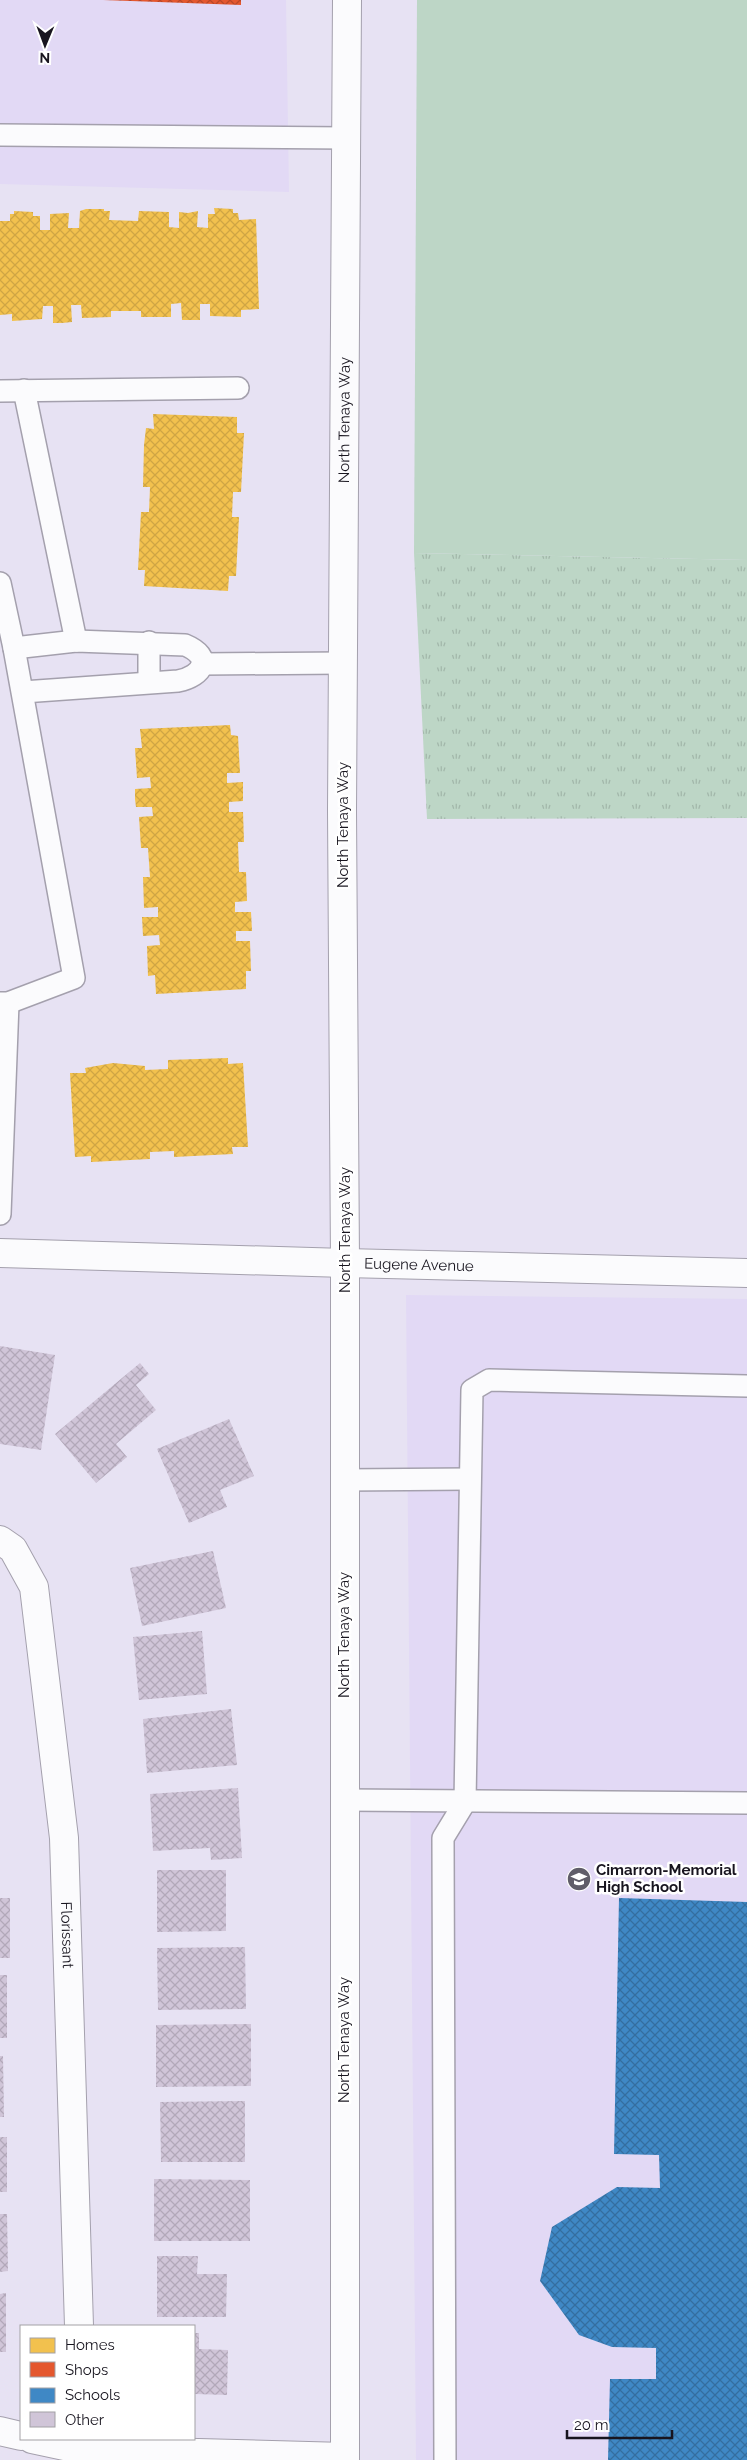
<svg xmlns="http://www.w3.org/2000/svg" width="747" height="2460" viewBox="0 0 747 2460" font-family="Raleway,sans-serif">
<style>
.built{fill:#e2d9f5}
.grass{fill:url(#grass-tufts)}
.pitch{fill:#bdd6c6}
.homes{fill:url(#homes-cross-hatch)}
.shops{fill:url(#shops-cross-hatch)}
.schools{fill:url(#schools-cross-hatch)}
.building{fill:url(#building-cross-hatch)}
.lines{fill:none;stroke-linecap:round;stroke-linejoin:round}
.service-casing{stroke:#a4a0ad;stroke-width:24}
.minor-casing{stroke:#a4a0ad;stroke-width:30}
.tertiary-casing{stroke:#a4a0ad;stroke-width:30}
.secondary-casing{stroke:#a4a0ad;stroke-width:30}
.service{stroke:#fbfbfd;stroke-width:21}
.minor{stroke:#fbfbfd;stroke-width:28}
.tertiary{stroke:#fbfbfd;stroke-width:28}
.secondary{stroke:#fbfbfd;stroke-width:28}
.labels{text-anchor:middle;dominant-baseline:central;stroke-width:5;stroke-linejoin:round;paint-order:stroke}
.street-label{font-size:15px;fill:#18151f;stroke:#fff}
.poi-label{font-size:15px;font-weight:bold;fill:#18151f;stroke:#fff;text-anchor:start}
</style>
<defs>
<pattern id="grass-tufts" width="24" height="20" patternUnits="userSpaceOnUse" patternTransform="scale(1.25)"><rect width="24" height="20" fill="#bdd6c6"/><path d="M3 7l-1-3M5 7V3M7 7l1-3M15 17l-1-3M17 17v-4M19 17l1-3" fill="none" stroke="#a2b7aa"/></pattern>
<pattern id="homes-cross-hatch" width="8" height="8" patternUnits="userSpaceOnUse" patternTransform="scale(1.25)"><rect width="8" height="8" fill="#f2c14e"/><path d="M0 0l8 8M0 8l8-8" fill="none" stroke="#cfa544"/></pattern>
<pattern id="shops-cross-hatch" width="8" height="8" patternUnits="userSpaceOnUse" patternTransform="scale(1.25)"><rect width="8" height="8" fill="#e4572e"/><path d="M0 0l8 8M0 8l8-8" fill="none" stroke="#b84727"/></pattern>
<pattern id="schools-cross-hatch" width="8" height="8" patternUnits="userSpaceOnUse" patternTransform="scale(1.25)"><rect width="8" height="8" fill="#3f88c5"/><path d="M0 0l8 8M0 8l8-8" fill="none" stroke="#346e9f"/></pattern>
<pattern id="building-cross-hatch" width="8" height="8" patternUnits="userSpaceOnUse" patternTransform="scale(1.25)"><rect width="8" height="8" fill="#d0c5d8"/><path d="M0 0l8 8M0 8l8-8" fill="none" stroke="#b2a8b9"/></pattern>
</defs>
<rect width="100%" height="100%" fill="#e7e2f3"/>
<g class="built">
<polygon points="0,0 286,0 289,192 0,184"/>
<polygon points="406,1295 747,1299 747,2460 416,2460"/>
</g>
<polygon class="grass" points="414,553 747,560 747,818 427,819"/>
<polygon class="pitch" points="417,0 747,0 747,560 414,553"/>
<g class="homes">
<polygon points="214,208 233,209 233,213 238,213 239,220 256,219 259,309 241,310 241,317 210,316 210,304 200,304 200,320 182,320 181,303 171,304 171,317 141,317 141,311 111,311 111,317 82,318 81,305 71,305 72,322 62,323 53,323 53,306 43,306 42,319 12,321 12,314 0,315 0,221 10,221 10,214 14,214 14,211 33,212 33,216 40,216 40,230 50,230 50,214 69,213 68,228 79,228 80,211 86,209 104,209 104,211 110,211 109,220 138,221 139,211 169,212 169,227 179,228 179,212 188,213 198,211 197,227 208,228 208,214 215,214"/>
<polygon points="153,414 237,417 237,433 244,433 241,492 233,492 232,517 239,517 236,576 229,576 228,591 144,586 145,570 138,570 141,512 149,512 150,487 143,487 144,445 146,428 154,429"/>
<polygon points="230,725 231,735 238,736 240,773 227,773 227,783 243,782 243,801 229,802 229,812 243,812 244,842 238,842 239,872 246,872 247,901 235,902 235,912 251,912 252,931 236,931 236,941 250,941 251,971 246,971 246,989 156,994 155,975 148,976 147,946 160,945 159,935 143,936 142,917 158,917 158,907 144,908 143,877 150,877 148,848 141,848 139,817 153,816 152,807 136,807 135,799 135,789 151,788 150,777 137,778 135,748 142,748 140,729"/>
<polygon points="228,1058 228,1064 243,1063 248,1147 232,1147 233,1154 174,1157 174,1151 150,1152 150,1159 91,1162 91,1156 75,1157 70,1073 86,1073 85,1068 113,1063 145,1066 145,1070 168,1069 168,1060"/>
</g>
<polygon class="shops" points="103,0 241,0 241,5"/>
<polygon class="schools" points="619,1898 747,1902 747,2460 608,2460 610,2379 656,2379 656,2348 612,2347 579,2335 540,2281 552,2227 617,2187 660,2188 659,2155 614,2154"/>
<g class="building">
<polygon points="0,1346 55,1355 41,1450 0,1444"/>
<polygon points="140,1363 149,1374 136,1385 156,1410 116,1444 127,1457 96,1483 55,1434"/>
<polygon points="229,1419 254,1476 220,1490 227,1507 189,1523 157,1449"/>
<polygon points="213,1551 226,1608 142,1626 130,1568"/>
<polygon points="202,1631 207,1694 139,1700 133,1637"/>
<polygon points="231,1709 237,1765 147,1773 143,1719"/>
<polygon points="238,1788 242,1858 211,1860 210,1848 153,1851 150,1794"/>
<polygon points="157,1870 226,1870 226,1931 157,1932"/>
<rect x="0" y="1898" width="10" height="60"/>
<polygon points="245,1947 246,2009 158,2010 157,1948"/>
<rect x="0" y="1975" width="7" height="63"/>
<polygon points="251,2024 251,2086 156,2087 156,2025"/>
<polygon points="0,2056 3,2056 4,2117 0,2117"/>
<polygon points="245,2101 245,2162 161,2162 160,2102"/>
<rect x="0" y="2137" width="7" height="55"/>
<polygon points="154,2179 250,2180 250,2241 154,2241"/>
<polygon points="0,2214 7,2214 8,2271 0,2272"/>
<polygon points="157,2256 198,2256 197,2274 227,2274 226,2317 157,2317"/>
<polygon points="6,2293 6,2352 0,2352 0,2294"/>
<polygon points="194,2333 199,2333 199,2349 228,2350 227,2395 194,2394"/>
</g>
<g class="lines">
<g class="service-casing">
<g id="service">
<polyline points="0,135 347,138"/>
<polyline points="24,390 76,641"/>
<polyline points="0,391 238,388"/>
<polyline points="0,583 14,648 74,978 8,1003 0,1003"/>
<path d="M14 648 76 641 185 645C214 657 203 676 178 681L23 692"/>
<polyline points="202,664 344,663"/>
<polyline points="149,682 149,642"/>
<polyline points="0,1214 8,1003"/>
<polyline points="344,1480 469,1479"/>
<polyline points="344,1800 747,1803"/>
<polyline points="445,2460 443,1838 465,1802 472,1390 489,1380 747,1386"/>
</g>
</g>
<g class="minor-casing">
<g id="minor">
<path id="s1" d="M345 1263 747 1273"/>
<path id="s2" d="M0 1540 13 1549 34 1587 64 1838 79 2326"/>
<polyline points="0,2431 21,2436"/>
<polyline points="32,2439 83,2450 345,2457"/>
</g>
</g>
<g class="tertiary-casing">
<polyline id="tertiary" points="0,1253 345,1263"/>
</g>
<g class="secondary-casing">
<g id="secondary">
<path id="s3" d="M345 2460V1263L342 811 347 0"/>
</g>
</g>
<use href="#service" class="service"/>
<use href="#minor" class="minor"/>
<use href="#tertiary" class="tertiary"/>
<use href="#secondary" class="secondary"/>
</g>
<defs>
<g id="school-disc" transform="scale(1.25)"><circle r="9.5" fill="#605d69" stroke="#fff"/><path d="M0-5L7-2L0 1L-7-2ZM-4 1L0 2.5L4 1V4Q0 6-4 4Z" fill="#fff"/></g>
</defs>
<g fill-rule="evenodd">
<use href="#school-disc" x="579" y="1879"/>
</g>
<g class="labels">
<g class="street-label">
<text stroke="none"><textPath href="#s3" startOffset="2040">North Tenaya Way</textPath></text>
<text transform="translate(343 825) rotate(-90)">North Tenaya Way</text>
<text transform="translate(345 1230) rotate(-90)">North Tenaya Way</text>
<text stroke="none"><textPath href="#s1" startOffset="74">Eugene Avenue</textPath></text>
<text transform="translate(344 1635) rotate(-90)">North Tenaya Way</text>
<text stroke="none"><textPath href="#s2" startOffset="409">Florissant</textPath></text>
<text transform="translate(344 2040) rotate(-90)">North Tenaya Way</text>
</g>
<g class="poi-label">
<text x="596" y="1870">Cimarron-Memorial<tspan x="596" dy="17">High School</tspan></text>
</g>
</g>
<rect x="20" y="2325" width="175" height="115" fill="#ffffff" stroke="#a3a1a5"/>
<rect x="30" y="2338" width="25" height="15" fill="#f2c14e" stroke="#a3a1a5"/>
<text x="65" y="2350" font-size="15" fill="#18151f">Homes</text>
<rect x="30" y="2362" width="25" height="15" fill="#e4572e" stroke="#a3a1a5"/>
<text x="65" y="2375" font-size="15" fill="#18151f">Shops</text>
<rect x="30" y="2388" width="25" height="15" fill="#3f88c5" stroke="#a3a1a5"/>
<text x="65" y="2400" font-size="15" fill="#18151f">Schools</text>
<rect x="30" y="2412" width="25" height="15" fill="#d0c5d8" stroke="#a3a1a5"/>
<text x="65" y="2425" font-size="15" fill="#18151f">Other</text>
<g transform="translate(45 45) rotate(181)" stroke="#ffffff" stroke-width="4" paint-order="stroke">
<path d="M0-4L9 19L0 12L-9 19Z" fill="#18151f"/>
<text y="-8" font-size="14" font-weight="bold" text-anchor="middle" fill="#18151f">N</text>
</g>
<path d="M567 2430v8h105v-8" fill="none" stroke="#18151f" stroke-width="2.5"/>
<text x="574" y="2430" font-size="15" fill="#18151f" stroke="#ffffff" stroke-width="4" paint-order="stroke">20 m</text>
</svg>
